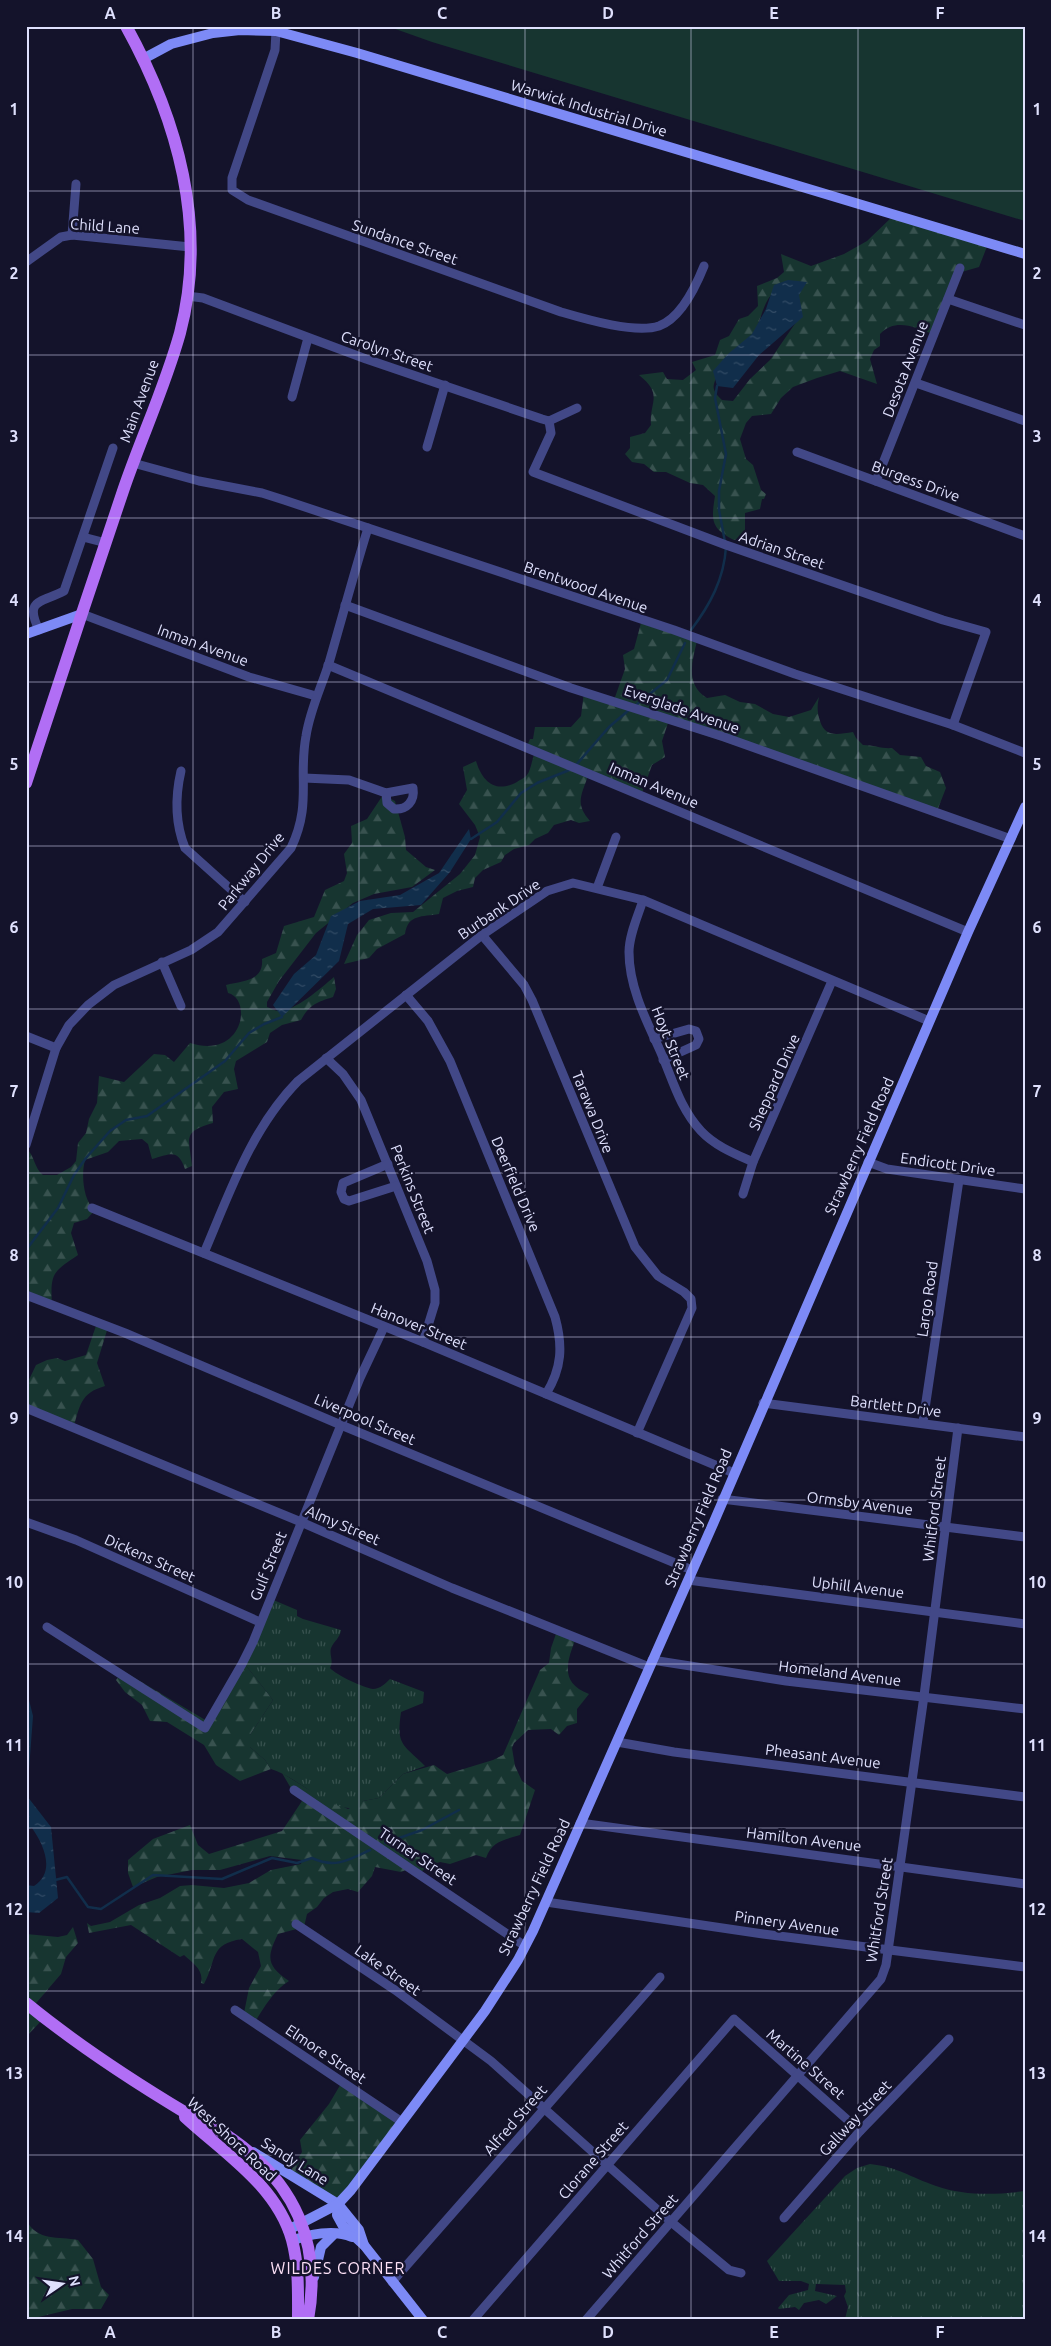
<svg xmlns="http://www.w3.org/2000/svg" width="1051" height="2346" viewBox="0 0 1051 2346" font-family="Ubuntu,sans-serif">
<style>
.grass{fill:#173530}
.forest{fill:url(#forest-firs);fill-rule:evenodd}
.park{fill:url(#park-tufts)}
.water{fill:url(#water-ripples)}
.lines{fill:none;stroke-linecap:round;stroke-linejoin:round}
.stream{stroke:#112e4b;stroke-width:2.5}
.street{stroke:#424887;stroke-width:9}
.secondary{stroke:#7d8af6;stroke-width:10}
.primary{stroke:#b16ef5;stroke-width:12}
.grid{fill:none;stroke:#dfe0fd;stroke-width:1;stroke-opacity:0.55}
.labels{text-anchor:middle;dominant-baseline:central;stroke-width:5;stroke-linejoin:round;paint-order:stroke}
.street-label{font-size:15px;fill:#dfe0fd;stroke:#14132b}
.neighbourhood-label{font-size:16px;letter-spacing:1px;fill:#fde1f7;stroke:#14132b}
.neatline{fill:none;stroke:#dfe0fd;stroke-width:2}
.grid-label{font-size:16px;text-anchor:middle;font-weight:bold;fill:#dfe0fd}
</style>
<defs>
<pattern id="forest-firs" width="22" height="20" patternUnits="userSpaceOnUse" patternTransform="scale(1.25)"><rect width="22" height="20" fill="#173530"/><path d="M5 1l3.5 6h-7zM16 11l3.5 6h-7z" fill="#38524f"/></pattern>
<pattern id="park-tufts" width="24" height="20" patternUnits="userSpaceOnUse" patternTransform="scale(1.25)"><rect width="24" height="20" fill="#173530"/><path d="M3 7l-1-3M5 7V3M7 7l1-3M15 17l-1-3M17 17v-4M19 17l1-3" fill="none" stroke="#38524f"/></pattern>
<pattern id="water-ripples" width="26" height="14" patternUnits="userSpaceOnUse" patternTransform="scale(1.25)"><rect width="26" height="14" fill="#112e4b"/><path d="M2 4q2-2 4 0t4 0M15 11q2-2 4 0t4 0" fill="none" stroke="#334c66"/></pattern>
</defs>
<rect width="100%" height="100%" fill="#14132b"/>
<polygon class="grass" points="387,26 1025,26 1025,221 432,42"/>
<g class="forest">
<path d="M893 216 988 244 979 267 958 273 932 334C915 327 895 318 880 334V346L874 350 870 359 877 384 840 371 817 378 793 387 781 398 771 414 752 416 746 423 740 439 746 459 753 465 761 490 766 494 764 499H762L760 509 745 513V537L734 540C711 528 711 521 715 496L703 485 690 483 666 472H654L644 464 632 462 625 454 630 448V437L645 433 651 425C649 402 664 395 639 375L663 372 667 379 683 380 696 370 692 362 715 355 720 340 729 336 739 319 748 316 758 306 757 286 777 278 784 272 781 254 811 266 844 254 867 241ZM771 295 801 315 770 360 750 379 733 401 722 400C718 396 712 391 714 384 718 369 743 347 753 334 761 322 762 306 771 295Z"/>
<path d="M641 623 697 641C692 662 685 684 707 698L725 695 740 702 755 704 773 714 789 717 811 710 819 697C817 706 817 712 820 721 825 738 838 734 853 732L856 738 863 745C874 745 882 749 892 748L900 755 921 757 926 766 940 772 946 788 937 811 668 723 662 741 665 757 652 765 642 793 588 776C581 796 575 804 590 821L579 823 571 820 554 825 548 833 535 839 529 845 514 849 505 855 501 862 483 870 475 878 473 887 457 891 443 898 439 914C422 917 408 914 405 934L377 949 369 958 344 964 357 935 369 920 391 913 413 912 460 874 475 855 480 837 475 825 459 804 467 790 463 767 476 761C482 781 495 794 517 782 519 780 525 778 527 775 531 770 532 759 535 752L527 746 530 739H533L535 727H571L581 716 584 692 614 700 625 669 623 655 634 649Z"/>
<path d="M383 795 395 801 405 837 406 850 426 867 435 870 412 887 374 894 353 903 316 933 279 981 267 1002V1007C270 1008 275 1011 279 1011 295 1011 321 988 334 977L336 989 333 997C317 1002 309 1005 301 1020L282 1025 270 1033 267 1042 236 1061 234 1069 238 1089 224 1092 212 1107 213 1123C182 1132 189 1137 192 1166L185 1169C178 1148 170 1154 152 1159L148 1144 142 1139 119 1141 108 1152 85 1160C81 1174 83 1201 95 1210L87 1219 74 1223 71 1233 78 1255C53 1272 50 1273 52 1304L31 1298 26 1313V1148C35 1156 34 1168 43 1175H57L71 1167 76 1161 78 1143 86 1133 89 1119 97 1103 99 1076 124 1082 154 1054 165 1055 174 1062 190 1043C243 1060 253 999 228 993L226 985C243 981 264 981 262 959L276 953 284 926 314 917 325 890 344 881 347 873 344 854 352 843 351 826 367 819Z"/>
<path d="M97 1323 108 1327 97 1363 105 1386C80 1393 80 1406 73 1429L26 1411V1386L36 1365 47 1360 57 1358 65 1361 86 1355Z"/>
<path d="M557 1631 576 1638C567 1661 559 1683 589 1694L577 1709V1723L567 1726 559 1735 551 1729 528 1730 514 1743 512 1748 515 1766 522 1781 535 1790 520 1835C504 1840 492 1841 486 1858L476 1855 450 1864 440 1862 428 1866 420 1873 411 1868 401 1872 375 1867 372 1876 358 1892 348 1889 333 1892 324 1898 317 1907 307 1914 304 1927 278 1934C266 1958 267 1966 289 1981 275 1989 264 2007 255 2022L244 2013 249 1988 261 1966 258 1952 242 1939C209 1944 217 1960 204 1984L201 1983C204 1970 193 1963 184 1955L180 1957 131 1925 89 1933 87 1923 91 1926 110 1922 139 1905 160 1898 180 1886 192 1885 224 1888 249 1883 271 1870 301 1864 302 1860 270 1856 220 1870H192L157 1877 133 1887 128 1873V1860L153 1839 190 1825 198 1845 209 1854 282 1831 304 1798 292 1790 282 1773 311 1791 348 1809 363 1801 379 1798 403 1774 434 1765 447 1774 493 1760 503 1755 540 1670 549 1663 551 1648Z"/>
<polygon points="244,1663 273,1700 250,1735 250,1747 265,1760 271,1769 240,1781 216,1765 204,1745 167,1722 150,1721 142,1705 125,1692 116,1680 123,1671 207,1721"/>
<polygon points="73,1927 78,1943 66,1957 61,1974 31,2009 42,2020 26,2037 26,1934 58,1937 67,1935"/>
<polygon points="342,2082 401,2120 334,2209 290,2172 302,2152 300,2140 329,2104"/>
<path d="M26 2220C38 2242 58 2236 78 2240L93 2259 101 2287 109 2295 101 2309H72L26 2320Z"/>
</g>
<g class="park">
<path d="M271 1599 297 1610V1616L303 1619 341 1630C340 1638 334 1641 331 1648 329 1655 334 1661 330 1668 336 1675 364 1688 373 1689 380 1689 386 1683 390 1679L424 1692 423 1703 401 1712C396 1746 403 1744 425 1766L403 1774 379 1798 363 1801 357 1808C329 1812 298 1777 271 1769L265 1760 250 1747V1735L273 1700 244 1663Z"/>
<path d="M870 2164C898 2167 910 2177 936 2186 965 2196 995 2195 1025 2191V2320H837L845 2319 848 2307 844 2296 846 2292 845 2285 816 2284 815 2291 837 2296 826 2304 819 2300 804 2303 799 2310 795 2307 779 2309 778 2308 789 2295 808 2290 809 2284 801 2281H779L767 2261 845 2176 857 2168Z"/>
</g>
<g class="water">
<polygon points="788,280 807,282 799,295 803,317 759,355 733,388 717,386 713,371 728,354 752,334 766,309 774,285"/>
<polygon points="469,829 471,839 450,872 421,905 373,909 348,924 339,961 282,1017 273,1005 294,974 316,955 331,916 360,901 400,895 439,873"/>
<path d="M26 1688 33 1716 27 1796 51 1827 58 1898 39 1913 26 1912V1885L34 1886C56 1872 44 1845 32 1828L26 1830Z"/>
</g>
<g class="lines">
<g class="stream">
<polyline points="717,386 715,398 726,454 719,491 719,510 725,542"/>
<path d="M691 630C710 605 724 579 726 547"/>
<polyline points="636,705 667,680 685,643"/>
<polyline points="576,765 609,727 629,710"/>
<polyline points="471,839 497,822 521,793 537,783 572,769"/>
<polyline points="26,1250 58,1208 74,1175 86,1158 110,1131 126,1120 147,1116 225,1061 249,1033 264,1024 282,1017"/>
<polyline points="385,1843 422,1830 459,1810"/>
<path d="M55 1880 67 1877 88 1907 101 1909 153 1875 222 1879 272 1858 297 1863 312 1858C335 1869 349 1860 370 1850"/>
</g>
<g class="street">
<path d="M276 31 275 50 232 178V190L248 200 561 312C585 319 635 334 659 326 681 318 696 286 704 266"/>
<polyline points="72,235 76,184"/>
<polyline points="26,262 61,237 72,235 190,247"/>
<polyline points="187,296 203,298 366,359 542,419 549,421 577,408"/>
<polyline points="948,299 1025,325"/>
<polyline points="916,383 1025,421"/>
<polyline points="292,397 308,338"/>
<polyline points="549,421 551,433 533,472 726,545 943,620 986,632 953,725"/>
<polyline points="427,447 445,385"/>
<polyline points="797,452 1025,536"/>
<polyline points="133,463 199,481 262,493 284,500 674,630 795,674 953,725 1025,753"/>
<polyline points="876,481 960,268"/>
<polyline points="83,537 106,543"/>
<polyline points="345,605 571,688 724,737 1011,839"/>
<polyline points="82,614 249,677 316,696"/>
<path d="M39 630C24 599 41 603 64 591L113 448"/>
<polyline points="328,665 968,932"/>
<path d="M181 771C175 797 175 823 185 848L245 902"/>
<path d="M304 778 349 780 386 793 387 803 394 809C407 810 415 801 413 788L386 793"/>
<polyline points="597,888 616,837"/>
<path d="M643 900C638 916 629 935 629 952 629 985 644 1016 658 1046 672 1076 678 1106 701 1131 715 1146 735 1154 753 1162"/>
<polyline points="482,935 524,985 532,1000 635,1247 658,1276 684,1292 691,1299 692,1308 637,1433"/>
<polyline points="162,962 181,1006"/>
<path d="M406 995 428 1021 450 1061 555 1317C563 1346 562 1368 546 1394"/>
<polyline points="26,1036 56,1048"/>
<polyline points="654,1039 689,1029 696,1031 699,1039 696,1045 663,1060"/>
<polyline points="326,1058 343,1074 361,1100 427,1261 435,1290 435,1303 423,1342"/>
<path d="M26 1145 56 1048 69 1025 88 1005 114 985 191 950 218 932 291 848C312 804 298 778 306 736 310 710 321 688 329 663 342 618 354 573 368 528"/>
<polyline points="868,1162 887,1169 1025,1189"/>
<polyline points="388,1164 343,1183 341,1192 344,1199 349,1201 396,1186"/>
<polyline points="743,1194 753,1162 832,981"/>
<polyline points="92,1208 423,1342 734,1473"/>
<path d="M204 1253C230 1192 251 1129 298 1081L482 935 547 891 573 883 643 900 929 1021"/>
<polyline points="26,1295 125,1333 341,1425 692,1570"/>
<polyline points="763,1403 1025,1437"/>
<polyline points="26,1408 301,1522 452,1588 649,1667"/>
<polyline points="923,1422 959,1180"/>
<polyline points="722,1499 1025,1537"/>
<polyline points="26,1522 76,1540 260,1622"/>
<polyline points="688,1580 1025,1624"/>
<polyline points="47,1627 205,1728 242,1664 253,1642 360,1378 384,1327"/>
<polyline points="652,1660 786,1681 1025,1709"/>
<polyline points="617,1742 674,1752 1025,1797"/>
<polyline points="294,1790 525,1946"/>
<polyline points="580,1823 1025,1884"/>
<polyline points="546,1902 763,1934 1025,1967"/>
<polyline points="296,1924 395,1990 491,2061 670,2221 729,2270 741,2273"/>
<polyline points="235,2010 402,2122"/>
<polyline points="784,2218 860,2131 949,2039"/>
<polyline points="392,2282 660,1977"/>
<polyline points="473,2320 734,2019 860,2131"/>
<polyline points="586,2320 881,1979 886,1965 924,1696 958,1428"/>
</g>
<g class="secondary">
<polyline points="143,59 171,44 213,33 240,30 276,31 357,53 1025,254"/>
<polyline points="26,634 82,614"/>
<polyline points="253,2152 338,2204 359,2230 364,2245"/>
<polyline points="338,2204 337,2215 343,2226 364,2245 423,2320"/>
<polyline points="288,2230 338,2204 351,2190 485,2011 518,1960 533,1931 713,1524 968,932 1025,807"/>
<path d="M292 2241C308 2234 335 2229 352 2237"/>
<polyline points="314,2277 321,2247 334,2234"/>
</g>
<g class="primary">
<path d="M26 783C58 686 90 588 123 491 141 438 165 387 180 333 208 227 178 120 126 26"/>
<path d="M26 2003C76 2044 131 2080 186 2113 201 2122 218 2128 232 2139 295 2183 322 2244 308 2320"/>
<path d="M185 2117C224 2153 277 2186 292 2240 299 2266 298 2293 298 2320"/>
</g>
</g>
<path class="grid" d="M193 26V2320M359 26V2320M525 26V2320M691 26V2320M858 26V2320M26 191H1025M26 355H1025M26 518H1025M26 682H1025M26 846H1025M26 1009H1025M26 1173H1025M26 1337H1025M26 1500H1025M26 1664H1025M26 1828H1025M26 1991H1025M26 2155H1025"/>
<g class="labels">
<g class="street-label">
<text transform="translate(589 108) rotate(17)">Warwick Industrial Drive</text>
<text transform="translate(105 226) rotate(4)">Child Lane</text>
<text transform="translate(405 242) rotate(19)">Sundance Street</text>
<text transform="translate(387 351) rotate(19)">Carolyn Street</text>
<text transform="translate(905 369) rotate(-69)">Desota Avenue</text>
<text transform="translate(139 401) rotate(-70)">Main Avenue</text>
<text transform="translate(916 481) rotate(20)">Burgess Drive</text>
<text transform="translate(782 550) rotate(19)">Adrian Street</text>
<text transform="translate(586 587) rotate(19)">Brentwood Avenue</text>
<text transform="translate(203 645) rotate(20)">Inman Avenue</text>
<text transform="translate(682 709) rotate(19)">Everglade Avenue</text>
<text transform="translate(654 785) rotate(23)">Inman Avenue</text>
<text transform="translate(251 871) rotate(-51)">Parkway Drive</text>
<text transform="translate(499 909) rotate(-34)">Burbank Drive</text>
<text transform="translate(671 1043) rotate(68)">Hoyt Street</text>
<text transform="translate(774 1082) rotate(-66)">Sheppard Drive</text>
<text transform="translate(593 1112) rotate(68)">Tarawa Drive</text>
<text transform="translate(859 1146) rotate(-66)">Strawberry Field Road</text>
<text transform="translate(948 1164) rotate(8)">Endicott Drive</text>
<text transform="translate(516 1184) rotate(67)">Deerfield Drive</text>
<text transform="translate(413 1189) rotate(68)">Perkins Street</text>
<text transform="translate(927 1299) rotate(-82)">Largo Road</text>
<text transform="translate(419 1326) rotate(22)">Hanover Street</text>
<text transform="translate(896 1406) rotate(7)">Bartlett Drive</text>
<text transform="translate(365 1419) rotate(23)">Liverpool Street</text>
<text transform="translate(860 1503) rotate(7)">Ormsby Avenue</text>
<text transform="translate(934 1509) rotate(-83)">Whitford Street</text>
<text transform="translate(698 1518) rotate(-67)">Strawberry Field Road</text>
<text transform="translate(343 1525) rotate(23)">Almy Street</text>
<text transform="translate(150 1558) rotate(24)">Dickens Street</text>
<text transform="translate(268 1566) rotate(-68)">Gulf Street</text>
<text transform="translate(858 1587) rotate(7)">Uphill Avenue</text>
<text transform="translate(840 1673) rotate(7)">Homeland Avenue</text>
<text transform="translate(823 1756) rotate(7)">Pheasant Avenue</text>
<text transform="translate(804 1839) rotate(7)">Hamilton Avenue</text>
<text transform="translate(418 1856) rotate(34)">Turner Street</text>
<text transform="translate(534 1887) rotate(-65)">Strawberry Field Road</text>
<text transform="translate(879 1910) rotate(-81)">Whitford Street</text>
<text transform="translate(787 1923) rotate(8)">Pinnery Avenue</text>
<text transform="translate(388 1970) rotate(35)">Lake Street</text>
<text transform="translate(326 2054) rotate(34)">Elmore Street</text>
<text transform="translate(806 2064) rotate(41)">Martine Street</text>
<text transform="translate(855 2118) rotate(-47)">Gallway Street</text>
<text transform="translate(515 2120) rotate(-49)">Alfred Street</text>
<text transform="translate(232 2139) rotate(43)">West Shore Road</text>
<text transform="translate(593 2160) rotate(-49)">Clorane Street</text>
<text transform="translate(295 2161) rotate(32)">Sandy Lane</text>
<text transform="translate(640 2236) rotate(-49)">Whitford Street</text>
</g>
<g class="neighbourhood-label">
<text x="338" y="2268">WILDES CORNER</text>
</g>
</g>
<rect width="1051" height="2346" fill="none" stroke="#14132b" stroke-width="55"/>
<g transform="translate(62 2284) rotate(77)" stroke="#14132b" stroke-width="4" paint-order="stroke">
<path d="M0-4L9 19L0 12L-9 19Z" fill="#dfe0fd"/>
<text y="-8" font-size="14" font-weight="bold" text-anchor="middle" fill="#dfe0fd">N</text>
</g>
<rect x="28" y="28" width="996" height="2290" class="neatline"/>
<g class="grid-label">
<text x="110" y="19">A</text>
<text x="276" y="19">B</text>
<text x="442" y="19">C</text>
<text x="608" y="19">D</text>
<text x="774" y="19">E</text>
<text x="940" y="19">F</text>
<text x="14" y="115">1</text>
<text x="1037" y="115">1</text>
<text x="14" y="279">2</text>
<text x="1037" y="279">2</text>
<text x="14" y="442">3</text>
<text x="1037" y="442">3</text>
<text x="14" y="606">4</text>
<text x="1037" y="606">4</text>
<text x="14" y="770">5</text>
<text x="1037" y="770">5</text>
<text x="14" y="933">6</text>
<text x="1037" y="933">6</text>
<text x="14" y="1097">7</text>
<text x="1037" y="1097">7</text>
<text x="14" y="1261">8</text>
<text x="1037" y="1261">8</text>
<text x="14" y="1424">9</text>
<text x="1037" y="1424">9</text>
<text x="14" y="1588">10</text>
<text x="1037" y="1588">10</text>
<text x="14" y="1751">11</text>
<text x="1037" y="1751">11</text>
<text x="14" y="1915">12</text>
<text x="1037" y="1915">12</text>
<text x="14" y="2079">13</text>
<text x="1037" y="2079">13</text>
<text x="14" y="2242">14</text>
<text x="1037" y="2242">14</text>
<text x="110" y="2338">A</text>
<text x="276" y="2338">B</text>
<text x="442" y="2338">C</text>
<text x="608" y="2338">D</text>
<text x="774" y="2338">E</text>
<text x="940" y="2338">F</text>
</g>
</svg>
